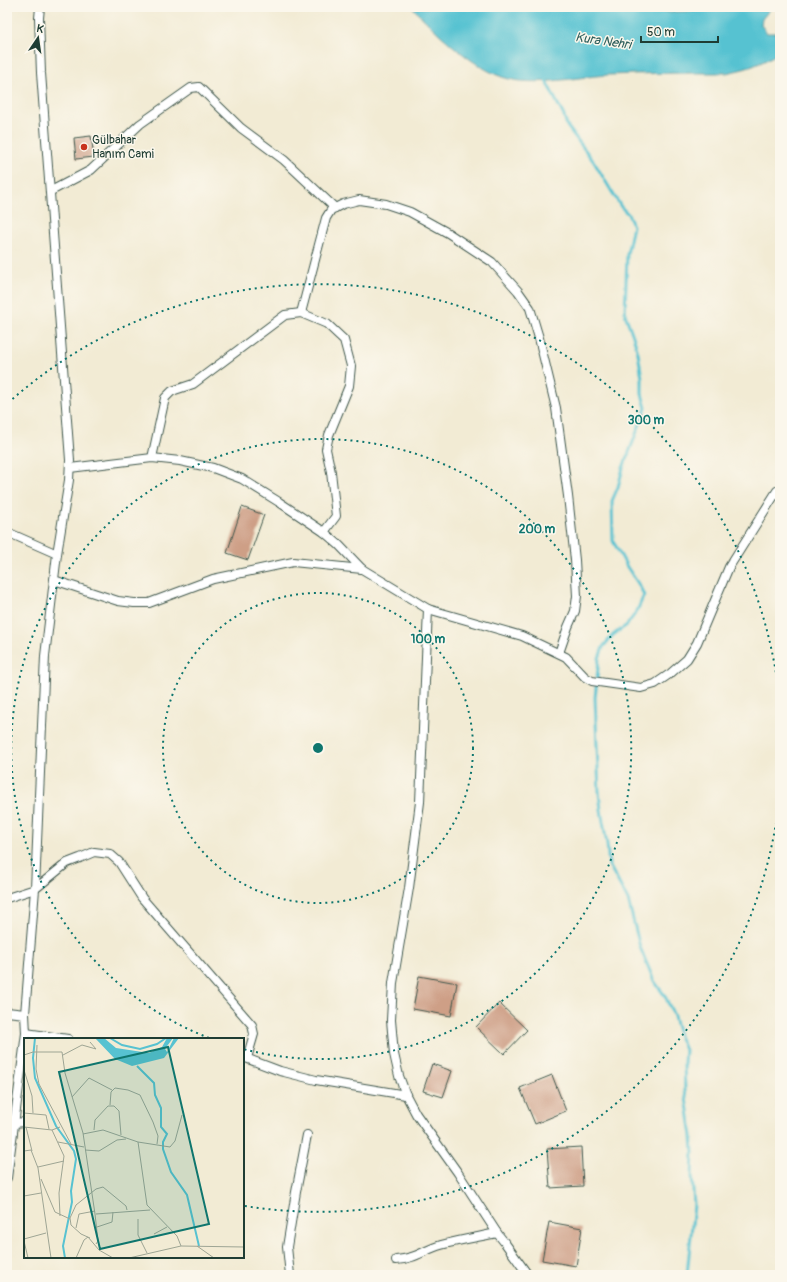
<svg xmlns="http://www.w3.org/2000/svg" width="787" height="1282" viewBox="0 0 787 1282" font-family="Pangolin,sans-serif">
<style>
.water{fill:#57c2d1;stroke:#3b8082}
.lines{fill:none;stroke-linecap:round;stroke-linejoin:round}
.stream{stroke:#57c2d1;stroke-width:3}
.building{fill:#ce9f86}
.street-casing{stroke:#3f574c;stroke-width:10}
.street{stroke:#fff;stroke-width:8}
.ring{fill:none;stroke:#0f766e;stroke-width:2;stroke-dasharray:2 4}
.poi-dot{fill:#c8321e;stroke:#fbf7ec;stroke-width:1.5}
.labels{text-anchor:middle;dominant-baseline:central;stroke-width:3;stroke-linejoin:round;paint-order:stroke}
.poi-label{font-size:12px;fill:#1f3d34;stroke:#fbf7ec;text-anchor:start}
.water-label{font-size:13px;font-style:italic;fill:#2d5e5b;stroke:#fbf7ec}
.inset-river{fill:none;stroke:#57c2d1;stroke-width:2}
.inset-road{fill:none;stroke:#9ea594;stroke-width:1}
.view{fill:#0f766e;fill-opacity:0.15;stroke:#0f766e;stroke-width:2}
.inset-edge{fill:none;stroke:#1f3d34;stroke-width:2}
.centre{fill:#0f766e;stroke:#fbf7ec;stroke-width:2}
.ring-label{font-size:12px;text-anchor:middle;font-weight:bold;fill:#0f766e;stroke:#fbf7ec;stroke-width:3;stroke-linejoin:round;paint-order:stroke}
</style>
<rect width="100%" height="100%" fill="#fbf7ec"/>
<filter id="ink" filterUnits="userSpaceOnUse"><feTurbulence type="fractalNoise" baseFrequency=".025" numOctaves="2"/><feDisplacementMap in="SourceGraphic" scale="8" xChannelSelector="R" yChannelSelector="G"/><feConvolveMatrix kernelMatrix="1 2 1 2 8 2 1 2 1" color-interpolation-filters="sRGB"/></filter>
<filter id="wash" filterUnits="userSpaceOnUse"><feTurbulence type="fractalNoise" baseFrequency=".012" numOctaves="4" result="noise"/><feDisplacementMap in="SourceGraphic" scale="16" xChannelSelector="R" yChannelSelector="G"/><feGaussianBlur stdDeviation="0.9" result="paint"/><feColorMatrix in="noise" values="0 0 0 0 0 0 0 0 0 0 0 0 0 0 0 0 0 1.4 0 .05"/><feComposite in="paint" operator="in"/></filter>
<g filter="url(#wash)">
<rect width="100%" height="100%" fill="#f2ebd4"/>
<path class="water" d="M412 7H635L646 10 669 12 691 11 708 7H772L762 19 761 25 767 33H780V52C759 65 750 68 726 73 687 73 647 73 608 75 574 77 528 89 497 75 467 62 435 31 412 7Z"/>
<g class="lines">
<polyline class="stream" points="546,78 546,81 564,116 567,126 594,162 621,207 628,214 633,226 627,254 625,314 633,336 638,353 642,378 642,394 646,408 623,468 618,487 612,501 613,541 627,567 639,585 644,595 637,611 627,625 613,635 603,647 599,658 595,698 599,792 601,810 607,844 609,865 628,900 640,947 654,981 665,996 674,1016 679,1036 685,1050 684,1063 685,1091 692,1136 693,1153 692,1175 694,1205 687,1275"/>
</g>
<g id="blocks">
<g class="building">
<polygon points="91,136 94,157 76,159 74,138"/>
<polygon points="242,507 264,515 248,560 227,553"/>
<polygon points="419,976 457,983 451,1016 413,1009"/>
<polygon points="499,1003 527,1030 504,1054 476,1027"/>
<polygon points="432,1064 452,1071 443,1097 423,1091"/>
<polygon points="552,1075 566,1111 535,1124 520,1088"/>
<polygon points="581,1147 583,1186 550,1188 547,1149"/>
<polygon points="549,1222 582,1228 576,1266 542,1260"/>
</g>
</g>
</g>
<g filter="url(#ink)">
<use href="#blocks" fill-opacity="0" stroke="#3f574c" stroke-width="1"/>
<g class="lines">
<g class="street-casing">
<g id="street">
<polyline points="51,191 91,170 140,124 191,88 199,87 241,128 284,160 335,208"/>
<polyline points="301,313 326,218 331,210 343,204 359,200 386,204 410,212 448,233 492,262 518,291 530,308 539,338 556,408 568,496 575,560 577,596 575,611 568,627 559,653"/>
<polyline points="152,458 165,398 172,391 193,384 285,315 301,313 327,324 344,340 351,366 349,386 329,435 326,449 331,472 336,516 324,532"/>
<polyline points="70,468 152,458 180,461 213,468 242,479 279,502 324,532 339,545 362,569 428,609 522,636 566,657 585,677 592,681 641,688 655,684 671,673 687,659 697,643 729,567 777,491"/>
<polyline points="7,532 57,554"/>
<polyline points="54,580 118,601 134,603 149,603 213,579 293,562 362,569"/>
<polyline points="428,609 420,802 409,888 393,983 391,1020 394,1054 399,1076 406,1095 416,1114 458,1173 497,1233 505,1243 528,1275"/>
<polyline points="7,898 35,889 67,863 80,858 94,852 110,854 119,862 142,898 252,1025 254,1034 247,1058"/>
<polyline points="7,1012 25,1014"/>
<polyline points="26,1033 68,1039"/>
<polyline points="243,1057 280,1071 316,1080 406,1095"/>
<polyline points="14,1123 25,1122"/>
<polyline points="7,1178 26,1033 25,1014 35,889 45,656 57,554 69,480 70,460 41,73 39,18 40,7"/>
<path d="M396 1260C415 1259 424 1250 441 1245 459 1240 478 1237 497 1233"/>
<polyline points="290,1275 287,1247 296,1192 307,1135"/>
</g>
</g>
<use href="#street" class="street"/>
</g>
</g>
<g class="ring">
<circle cx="318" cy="748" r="155"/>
<path d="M209 1038A310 310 0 1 1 243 1049"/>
<path d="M780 792A464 464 0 0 1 245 1206M8 403A464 464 0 0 1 780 704"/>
</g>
<circle class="poi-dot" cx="84" cy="147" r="4"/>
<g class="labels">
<g class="poi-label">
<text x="92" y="140">Gülbahar<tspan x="92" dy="14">Hanım Cami</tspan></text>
</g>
<g class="water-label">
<text transform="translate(603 41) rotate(8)">Kura Nehri</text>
</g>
</g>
<g transform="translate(24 1038)">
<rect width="220" height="220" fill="#f2ebd4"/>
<path d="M71 0H80L92 10 125 15 138 9 143 0H149L141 11 143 14 150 0H155L140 20 108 28 91 21Z" fill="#57c2d1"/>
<path class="inset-river" d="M11 0 9 20 11 40 32 88 50 113 52 121 47 153 48 164 39 208 41 220M86 0 98 7 116 11 133 6 142 0M113 28 130 45 131 57 137 70V89L143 96 139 104V111L147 134 163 157 175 208"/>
<path class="inset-road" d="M13 7 12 31 15 46 47 106M0 17 9 14H38L41 35 59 95 71 176 74 203 72 206M39 17 58 7 72 11 66 4M0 32 8 58 9 75M48 59 65 40 88 52M86 67 87 54 91 50 104 52 116 57 129 84 134 98 133 106M0 75 22 77 25 91M0 89 28 92 36 89M2 89 8 113M28 92 40 118 35 155 36 178M70 92 71 82 84 68H90L95 73 97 97M59 96 79 92 114 104 146 109 151 103 158 77M34 104 60 109M114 104 123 167 153 198 157 208M61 112 75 113 93 102 102 101M0 113 7 112 14 130 27 220M14 129 40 123M17 141 31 174 46 181M0 158 17 155M72 176 126 172M114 181V197L123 215M73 189 88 184 89 174M52 190 55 176 71 173M130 196 143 189M66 200 57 196 47 187 46 180 52 167 72 151 79 149 102 168 103 172M0 201 22 195M0 203 4 220M173 208 190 220M52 220 60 202 64 199 75 212 89 220M105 220 157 208 220 209"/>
<path class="view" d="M144 9 185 186 76 211 35 34Z"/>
<rect width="220" height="220" class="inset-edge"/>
</g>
<circle cx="318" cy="748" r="6" class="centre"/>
<g class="ring-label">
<text x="646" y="424">300 m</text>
<text x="537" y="533">200 m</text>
<text x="428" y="643">100 m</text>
</g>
<rect width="787" height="1282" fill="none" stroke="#fbf7ec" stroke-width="24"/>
<g transform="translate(38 38) rotate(13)" stroke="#fbf7ec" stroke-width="3" paint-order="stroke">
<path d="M0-3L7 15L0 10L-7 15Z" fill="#1f3d34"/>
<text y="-6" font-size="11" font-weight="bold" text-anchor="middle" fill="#1f3d34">K</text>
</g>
<path d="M641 36v6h77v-6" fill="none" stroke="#1f3d34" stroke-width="2"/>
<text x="647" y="36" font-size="12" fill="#1f3d34" stroke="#fbf7ec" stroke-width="3" paint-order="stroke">50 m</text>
</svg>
